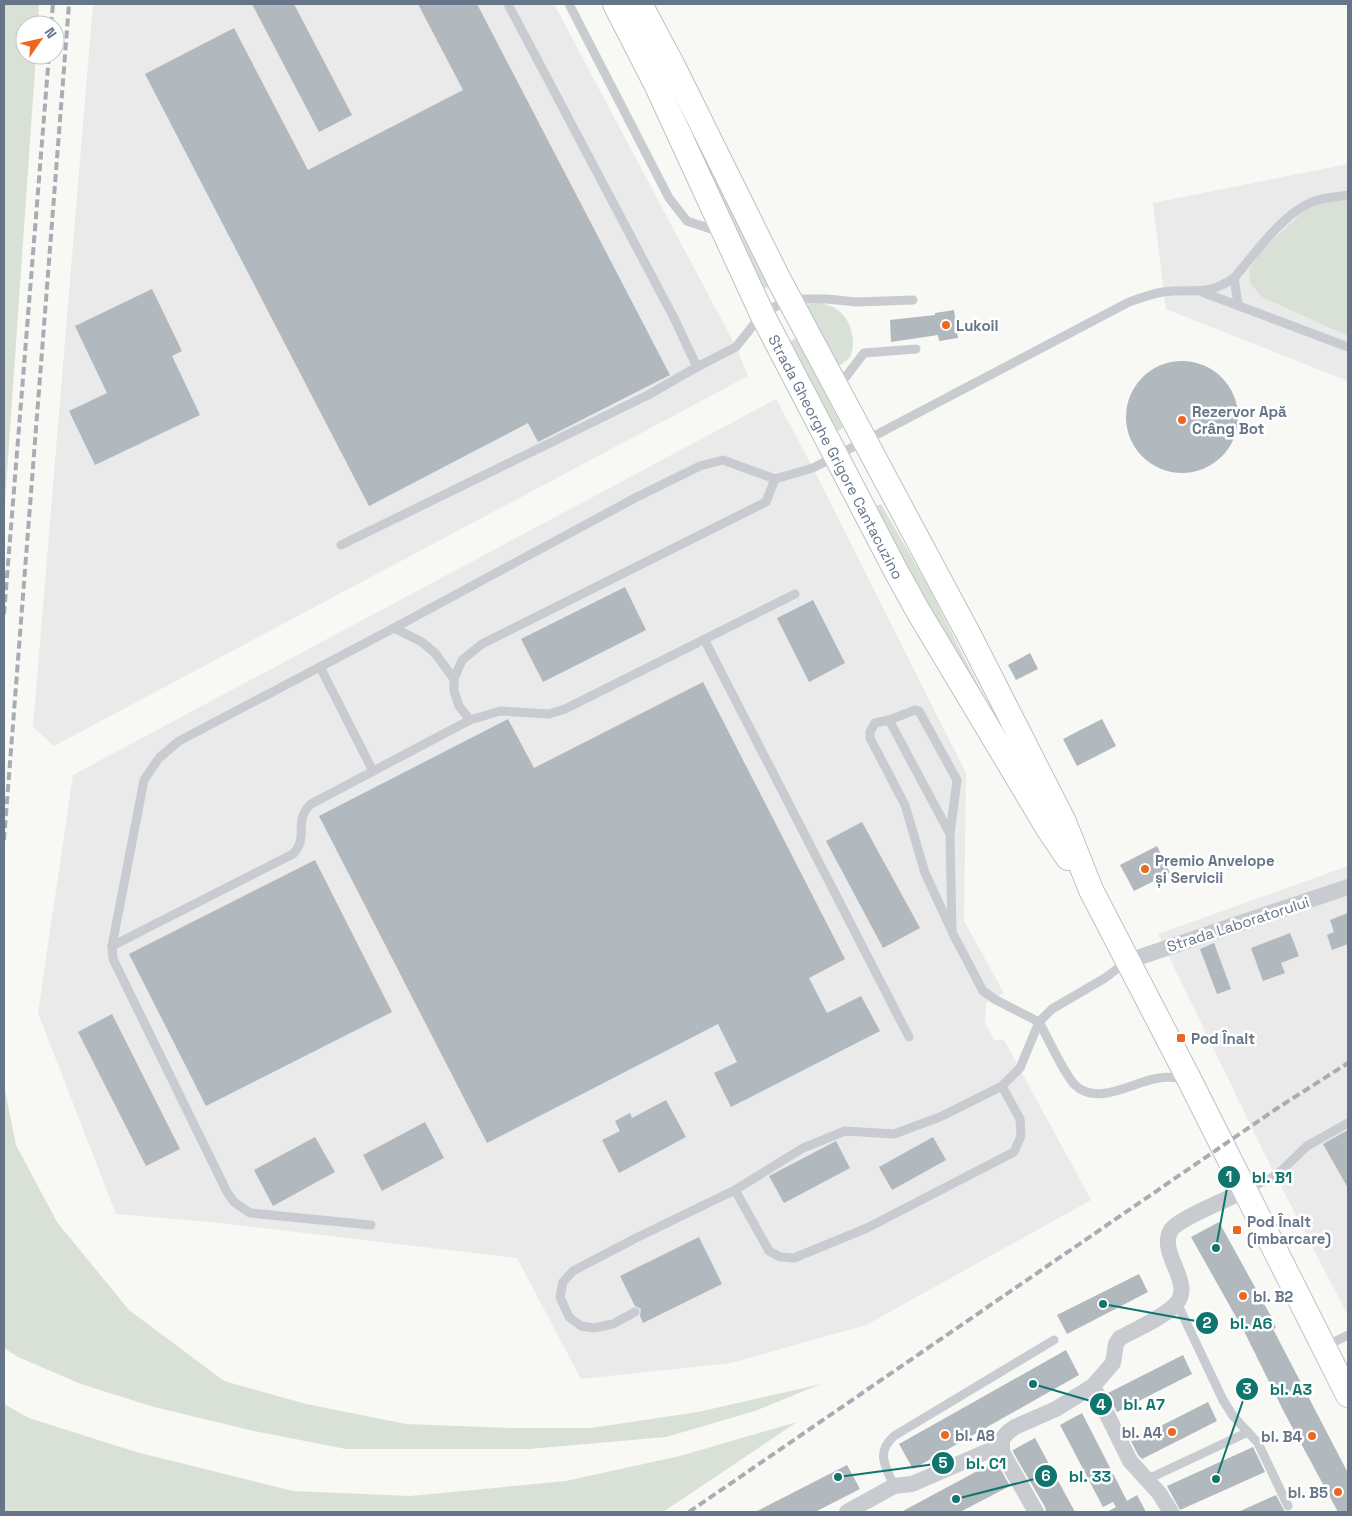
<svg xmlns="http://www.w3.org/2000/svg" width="1352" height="1516" viewBox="0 0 1352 1516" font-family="'Space Grotesk',sans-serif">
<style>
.built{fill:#e9eae9}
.green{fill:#d9e1d6}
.building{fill:#b1b8be}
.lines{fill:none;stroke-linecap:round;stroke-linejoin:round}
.secondary-casing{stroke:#bdc0c5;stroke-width:26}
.lane{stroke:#c8cbcf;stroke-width:9}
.street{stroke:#c8cbcf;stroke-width:16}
.secondary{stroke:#fff;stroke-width:24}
.rail{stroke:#a8adb4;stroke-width:4;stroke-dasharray:8 4;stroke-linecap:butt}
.poi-dot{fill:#ed6721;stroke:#fff;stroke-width:2}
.labels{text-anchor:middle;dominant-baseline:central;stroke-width:5;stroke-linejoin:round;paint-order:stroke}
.poi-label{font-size:15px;font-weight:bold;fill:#667588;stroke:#fff;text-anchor:start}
.street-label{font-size:15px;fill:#667588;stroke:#fff}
.leader{fill:none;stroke:#0f766e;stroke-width:2}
.callout-dot{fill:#0f766e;stroke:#fff;stroke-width:2}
.mark-label{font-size:15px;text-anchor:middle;font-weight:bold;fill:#fff}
.callout-label{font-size:16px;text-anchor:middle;font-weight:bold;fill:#0f766e;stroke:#fff;stroke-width:5;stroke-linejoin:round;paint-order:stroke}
</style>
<rect width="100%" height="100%" fill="#f8f8f5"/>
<g class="built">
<polygon points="93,4 554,4 736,347 748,376 54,746 33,727"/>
<polygon points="1348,164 1348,381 1166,309 1153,203"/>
<polygon points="776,399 813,468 966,773 964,921 1004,993 986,1003 985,1023 994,1040 1004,1040 1091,1200 866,1325 731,1363 581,1379 517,1258 220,1223 116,1214 38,1013 73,775"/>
<polygon points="1348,866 1348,1316 1266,1157 1158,934"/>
</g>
<g class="green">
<polygon points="4,4 39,4 38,25 25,25 25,55 36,55 4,516"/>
<polygon points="686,114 772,286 761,289 685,118"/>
<polygon points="1348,199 1348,336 1262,297 1250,283 1249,270 1262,250 1304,211 1319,204"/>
<path d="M820 303C829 305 838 308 844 316 852 325 857 347 849 358 846 361 840 365 836 368L804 305Z"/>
<polygon points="796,338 843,428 832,434 785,344"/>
<polygon points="881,504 927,584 1013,754 1017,769 873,507"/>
<polygon points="4,1085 16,1145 57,1222 129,1310 224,1381 306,1404 406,1424 510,1428 591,1428 698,1412 821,1384 755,1411 666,1437 529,1449 346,1449 254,1431 154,1407 81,1384 18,1357 4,1348"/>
<polygon points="4,1404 29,1418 136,1452 293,1491 410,1496 566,1481 680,1456 797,1422 663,1512 4,1512"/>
</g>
<g class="building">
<polygon points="252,4 294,4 352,115 319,132"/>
<polygon points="418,4 477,4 670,375 538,442 528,423 369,506 145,74 234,28 308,170 463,90"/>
<polygon points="152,289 182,351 172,356 200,415 95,465 69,411 107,393 75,326"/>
<polygon points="954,310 958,338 939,341 938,335 891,342 890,320 935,315 935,313"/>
<circle cx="1182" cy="417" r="56"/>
<polygon points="625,587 646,630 543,682 521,639"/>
<polygon points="813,600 845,663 809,682 777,618"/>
<polygon points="1030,653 1038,669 1016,680 1008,665"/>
<polygon points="703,682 845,959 809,978 827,1013 861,996 880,1031 731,1107 714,1073 737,1062 718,1024 487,1143 319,816 508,719 534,768"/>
<polygon points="1102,719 1116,746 1077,766 1063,739"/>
<polygon points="862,822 920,928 883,948 826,841"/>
<polygon points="1157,846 1170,873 1134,891 1120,865"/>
<polygon points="315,860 392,1012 206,1106 129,954"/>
<polygon points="1348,913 1348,944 1332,950 1327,935 1334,932 1330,920"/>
<polygon points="1290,933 1299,956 1281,963 1285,973 1263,981 1251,948"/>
<polygon points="1214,943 1231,989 1217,994 1200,949"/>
<polygon points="112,1014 180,1149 146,1166 78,1032"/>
<polygon points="666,1100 686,1137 619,1173 602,1140 620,1131 615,1121 630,1113 632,1118"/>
<polygon points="425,1122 444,1158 382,1191 363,1155"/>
<polygon points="1348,1130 1348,1188 1323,1144"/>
<polygon points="315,1137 335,1172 273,1206 254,1170"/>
<polygon points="933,1137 946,1160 892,1190 879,1167"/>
<polygon points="836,1141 850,1168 784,1203 769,1176"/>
<polygon points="1219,1222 1272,1318 1276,1328 1273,1329 1348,1473 1348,1512 1338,1512 1284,1412 1245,1333 1191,1237"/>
<polygon points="699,1237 722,1284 643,1323 640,1316 641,1309 635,1306 620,1276"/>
<polygon points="1139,1274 1148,1292 1067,1334 1057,1315"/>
<polygon points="1066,1350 1079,1375 913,1469 899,1444"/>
<polygon points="1183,1355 1192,1374 1117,1412 1108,1393"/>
<polygon points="1208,1402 1217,1421 1142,1459 1138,1455 1131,1441"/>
<polygon points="1082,1413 1127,1501 1137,1495 1146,1512 1107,1512 1116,1507 1113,1502 1103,1507 1060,1425"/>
<polygon points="1035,1438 1075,1512 1046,1512 1045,1507 1013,1452 1013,1450"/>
<polygon points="1253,1447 1265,1472 1180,1510 1167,1486"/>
<polygon points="996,1461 1010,1486 960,1512 901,1512"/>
<polygon points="847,1465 860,1489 815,1512 755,1512"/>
<polygon points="1276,1495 1285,1512 1238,1512"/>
</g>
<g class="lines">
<g class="secondary-casing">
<g id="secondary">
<path id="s1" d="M615 4 656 84 762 314 897 573 918 611 1049 830 1068 858"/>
<polyline points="640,4 673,66 779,280 971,639 1064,822 1091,890 1189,1079 1348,1395"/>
</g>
</g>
<g class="lane">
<polyline points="569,4 669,198 687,221 720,232"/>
<polyline points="1234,278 1238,304"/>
<polyline points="1202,292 1348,347"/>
<polyline points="697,367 736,347 762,314 789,299 827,299 856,302 913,300"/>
<polyline points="838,387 864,353 916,349"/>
<polyline points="775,479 766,502 482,644 462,660 454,679 454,691 459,706 470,720 500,711 549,714 565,709 795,594"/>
<polyline points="341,545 648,395 697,367 674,318 508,4"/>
<polyline points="394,628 422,642 435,653 454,679"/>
<polyline points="704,639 909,1037"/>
<polyline points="320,667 373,771"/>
<polyline points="889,720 875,723 870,732 870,738 905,805 925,873 951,929"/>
<path d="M112 946 293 854C310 837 292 821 311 804L470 720"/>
<path d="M1126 962 1105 978 1052 1009 1039 1022C1048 1038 1064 1074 1075 1085 1098 1107 1134 1081 1159 1078 1168 1076 1178 1078 1186 1079"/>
<polyline points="735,1190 769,1251 780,1257 794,1258 867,1228 1014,1152 1021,1136 1020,1119 1002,1086 1020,1068 1039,1022 996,1000 983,991 952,932 950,834 957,780 919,711 915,710 889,720 950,834"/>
<polyline points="1246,1190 1271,1178 1280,1172 1307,1146 1348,1123"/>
<path d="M371 1225 250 1213 234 1202 227 1192 113 959 112 946 144 780 159 758 179 741 394 628 635 498 700 466 723 460 775 479 813 468 1129 302C1141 298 1151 294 1163 292 1193 288 1206 297 1234 278 1256 253 1285 209 1318 200 1327 197 1338 197 1348 195"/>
<polyline points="1177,1303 1223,1400 1233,1416 1258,1443 1288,1506"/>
<polyline points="635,1312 613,1324 594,1328 581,1326 569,1317 560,1297 563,1282 573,1271 636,1238 735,1190 803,1148 845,1131 894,1134 940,1117 1002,1086"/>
<polyline points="1324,1347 1348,1335"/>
<polyline points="1146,1480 1248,1432"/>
<path d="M894 1486C886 1467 875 1453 894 1436L1054 1340"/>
</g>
<g class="street">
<polyline points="1128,961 1348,887"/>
<polyline points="1093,1386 1130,1461 1159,1493 1171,1512"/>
<polyline points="847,1512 894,1486 912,1484 1002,1445"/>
<path d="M1036 1512 1002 1452V1439L1008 1432 1015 1427 1056 1409 1093 1386 1113 1363 1116 1344 1120 1338C1136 1329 1163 1318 1176 1304 1195 1283 1157 1253 1171 1230 1179 1218 1231 1198 1246 1190"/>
</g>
<use href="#secondary" class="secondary"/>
<g class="rail">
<polyline points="51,25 53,4"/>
<polyline points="4,614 49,55"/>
<polyline points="4,840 69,4"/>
<polyline points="689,1512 1276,1109 1348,1063"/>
</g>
</g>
<g class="poi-dot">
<circle cx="946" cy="325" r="5"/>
<circle cx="1182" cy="420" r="5"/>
<circle cx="1145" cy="869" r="5"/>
<rect x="1176" y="1033" width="10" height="10" rx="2.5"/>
<rect x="1232" y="1225" width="10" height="10" rx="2.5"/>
<circle cx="1243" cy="1296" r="5"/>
<circle cx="1172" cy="1432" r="5"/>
<circle cx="945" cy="1435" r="5"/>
<circle cx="1312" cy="1436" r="5"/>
<circle cx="1338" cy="1492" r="5"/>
</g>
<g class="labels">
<g class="poi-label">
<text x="956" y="325">Lukoil</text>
<text x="1192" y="411">Rezervor Apă<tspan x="1192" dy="17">Crâng Bot</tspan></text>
<text x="1155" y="860">Premio Anvelope<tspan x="1155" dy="17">și Servicii</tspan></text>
<text x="1191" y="1038">Pod Înalt</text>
<text x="1247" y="1221">Pod Înalt<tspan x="1247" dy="17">(imbarcare)</tspan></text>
<text x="1253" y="1296">bl. B2</text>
<text x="1162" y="1432" text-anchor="end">bl. A4</text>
<text x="955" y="1435">bl. A8</text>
<text x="1302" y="1436" text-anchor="end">bl. B4</text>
<text x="1328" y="1492" text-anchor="end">bl. B5</text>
</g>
<g class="street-label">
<text stroke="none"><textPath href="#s1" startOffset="504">Strada Gheorghe Grigore Cantacuzino</textPath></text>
<text transform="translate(1238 924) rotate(-18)">Strada Laboratorului</text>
</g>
</g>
<path class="leader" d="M1216 1248L1229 1177M1103 1304L1207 1323M1216 1479L1247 1389M1033 1384L1101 1404M838 1477L943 1463M956 1499L1046 1476"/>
<g class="callout-dot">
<circle cx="1216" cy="1248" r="5"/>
<circle cx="1103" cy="1304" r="5"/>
<circle cx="1216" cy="1479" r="5"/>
<circle cx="1033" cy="1384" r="5"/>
<circle cx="838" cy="1477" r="5"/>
<circle cx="956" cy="1499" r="5"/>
<circle cx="1229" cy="1177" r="12"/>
<circle cx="1207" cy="1323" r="12"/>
<circle cx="1247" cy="1389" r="12"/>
<circle cx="1101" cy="1404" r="12"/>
<circle cx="943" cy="1463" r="12"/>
<circle cx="1046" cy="1476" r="12"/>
</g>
<g class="mark-label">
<text x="1229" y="1182">1</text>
<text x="1207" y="1328">2</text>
<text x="1247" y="1394">3</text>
<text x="1101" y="1410">4</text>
<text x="943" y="1468">5</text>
<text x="1046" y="1481">6</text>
</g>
<g class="callout-label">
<text x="1272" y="1183">bl. B1</text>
<text x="1251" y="1329">bl. A6</text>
<text x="1291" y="1395">bl. A3</text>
<text x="1144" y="1410">bl. A7</text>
<text x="986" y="1469">bl. C1</text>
<text x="1090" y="1482">bl. 33</text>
</g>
<rect width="1352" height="1516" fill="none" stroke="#667588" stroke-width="10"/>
<g transform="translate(40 40) rotate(56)"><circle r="24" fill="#ffffff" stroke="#c2c8cf"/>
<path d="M0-4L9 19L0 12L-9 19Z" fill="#ed6721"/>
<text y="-8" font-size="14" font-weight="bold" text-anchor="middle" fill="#667588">N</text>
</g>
</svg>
